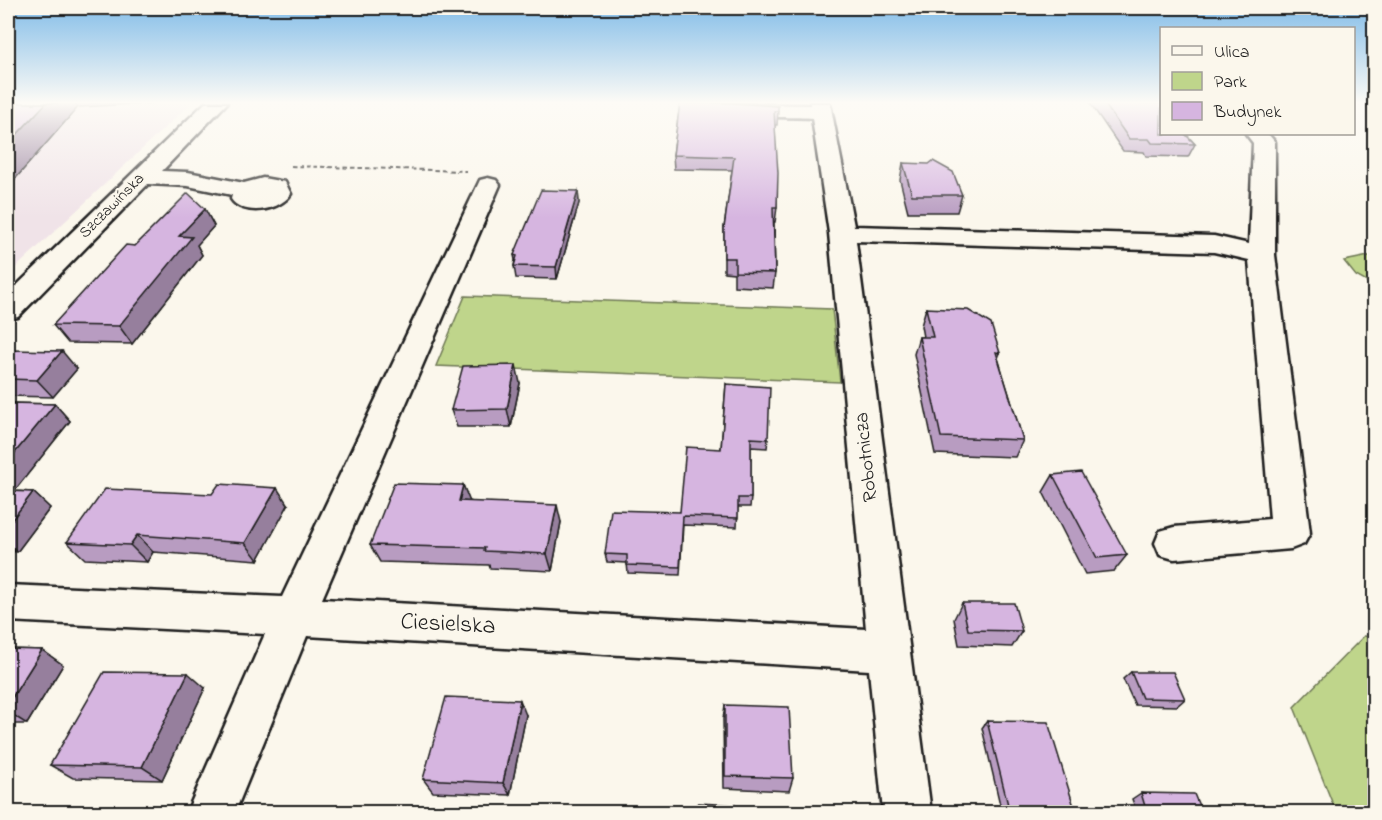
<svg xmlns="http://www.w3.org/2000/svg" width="1382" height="820" viewBox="0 0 1382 820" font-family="'Indie Flower',sans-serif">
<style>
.built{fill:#f0e3e8}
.green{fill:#bfd58b;stroke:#6e7854;stroke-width:1.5}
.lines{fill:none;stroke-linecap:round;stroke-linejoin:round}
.minor-casing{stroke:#1c1c1c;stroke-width:5}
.path{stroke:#1c1c1c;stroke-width:2;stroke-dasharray:4.5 3;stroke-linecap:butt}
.minor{fill:#fbf7ec;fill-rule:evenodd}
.wall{fill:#b89cc1;stroke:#1c1c1c;stroke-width:1.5}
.shaded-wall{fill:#967f9d;stroke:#1c1c1c;stroke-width:1.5}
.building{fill:#d6b5e0;stroke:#1c1c1c;stroke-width:1.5}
.labels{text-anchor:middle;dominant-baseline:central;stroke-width:4.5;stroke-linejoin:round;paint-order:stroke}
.far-street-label{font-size:16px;fill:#1c1c1c;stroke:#fbf7ec}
.street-label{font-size:20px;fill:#1c1c1c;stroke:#fbf7ec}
.near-street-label{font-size:24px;fill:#1c1c1c;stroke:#fbf7ec}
</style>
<rect width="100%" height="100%" fill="#fbf7ec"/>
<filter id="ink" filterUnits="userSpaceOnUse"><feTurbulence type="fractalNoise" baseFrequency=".0167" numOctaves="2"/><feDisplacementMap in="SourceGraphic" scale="12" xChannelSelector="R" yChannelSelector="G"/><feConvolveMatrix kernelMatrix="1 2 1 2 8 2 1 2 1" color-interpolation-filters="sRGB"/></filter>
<g filter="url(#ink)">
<polygon class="built" points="8,103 191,103 8,275"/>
<g class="green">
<polygon points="1374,255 1374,286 1356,276 1344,261"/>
<polygon points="465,296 832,309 840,382 436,366"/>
<polygon points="1364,636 1374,637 1374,812 1336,812 1294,707"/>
</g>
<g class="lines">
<g class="minor-casing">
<g id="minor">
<path d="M205 103H227L162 171 188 172 244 183 263 178 285 182 291 194C280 211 243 217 231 199L232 195 188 186 148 184 18 317 8 319V294Z"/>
<path d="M684 103 810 105V103H830L854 226 1214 236 1249 244 1253 143 1246 134H1268L1275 142V255L1310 533 1304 544 1291 549 1174 559 1160 555 1155 543 1160 531 1174 527 1270 519 1249 260 1214 252 856 241 931 812H883L869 670 307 636 235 812H187L265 634 8 621V585L282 597 480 180 488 178 496 180 500 185 322 599 866 629 829 233 812 118C790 117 694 118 684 103Z"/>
</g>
</g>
<polyline class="path" points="291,166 466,171"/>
<use href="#minor" class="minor"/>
</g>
<g class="wall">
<polygon points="8,103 154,103 78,107 8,187"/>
<polygon points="680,103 778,111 777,125 775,125 777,207 775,222 774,222 775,273 773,288 734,286 734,273 724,272 724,228 732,170 674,169 673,155"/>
<polygon points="1090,103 1160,103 1195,144 1188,157 1146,156 1144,152 1123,151"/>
<polygon points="903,163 962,195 957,212 908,212 900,180"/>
<polygon points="578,191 579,203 557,279 516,278 514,266 515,260 514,255"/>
<polygon points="205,209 214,226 197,245 202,255 132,344 68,343 53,325 135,246"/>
<polygon points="926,308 1000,353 998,358 1023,440 1015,457 935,454 914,354 919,337 923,337 921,326"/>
<polygon points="8,353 77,369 53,397 8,396"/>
<polygon points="520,383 511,427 457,427 451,410"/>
<polygon points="726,384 768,439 767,448 751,447 751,498 750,507 738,507 737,527 683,525 680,575 628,573 627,563 607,562 605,554 680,512 721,449"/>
<polygon points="8,403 55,404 70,421 14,491 33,492 50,508 17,552 8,551"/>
<polygon points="1053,475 1127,555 1114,571 1085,574 1043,492"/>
<polygon points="463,485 469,501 561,522 552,571 490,568 489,565 380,562 370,545"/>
<polygon points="288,505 258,560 153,552 147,562 85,559 67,542"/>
<polygon points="962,603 1022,631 1012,647 959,645 954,619"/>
<polygon points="8,649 42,650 63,665 27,724 8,724"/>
<polygon points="1131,672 1185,699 1177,706 1135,705 1123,679"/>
<polygon points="205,688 162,780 73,778 50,765"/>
<polygon points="725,705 793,778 789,791 724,788 723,719"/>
<polygon points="526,715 510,795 433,792 423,779"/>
<polygon points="987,721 1076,813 1002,813 982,728"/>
<polygon points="1141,793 1202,813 1137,813 1132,799"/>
</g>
<g class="shaded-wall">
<polygon points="46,103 75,103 78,107 8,187 8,144"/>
<polygon points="578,191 579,203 557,279 556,267"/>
<polygon points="205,209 214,226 197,245 202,255 132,344 119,326 179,236"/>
<polygon points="62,351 77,369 53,397 37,380"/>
<polygon points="516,365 520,383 511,427 507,409"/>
<polygon points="55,404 70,421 8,499 8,461"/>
<polygon points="463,485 470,502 459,501"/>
<polygon points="277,488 288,505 258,560 245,543"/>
<polygon points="33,492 50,508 17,552 8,544 8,525"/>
<polygon points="557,505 561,522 552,571 547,554"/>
<polygon points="137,535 153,552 147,562 130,545"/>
<polygon points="42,650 63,665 27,724 8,712 8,704"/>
<polygon points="188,673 205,688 162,780 142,767"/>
<polygon points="520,700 526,715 510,795 503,783"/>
</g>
<g class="building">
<polygon points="8,103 46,103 8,144"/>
<polygon points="680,103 732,103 778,106 778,111 774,111 778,173 777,207 773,207 775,273 735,272 735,258 724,258 724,228 734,157 673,155"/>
<polygon points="1104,103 1160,103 1161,105 1161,134 1185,134 1195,144 1152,143 1149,139 1129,139"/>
<polygon points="933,161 953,172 962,195 912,195 903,163 929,164"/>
<polygon points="541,190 578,191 556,267 514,266 517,256 514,255"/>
<polygon points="188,193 205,209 179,236 192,237 119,326 53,325 126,245 135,246"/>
<polygon points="926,308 968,310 991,324 1000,353 996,352 1023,440 941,437 919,337 933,337"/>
<polygon points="10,350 62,351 37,380 8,379 8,353"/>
<polygon points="516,365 507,409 451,410 463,366"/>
<polygon points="726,384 770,387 768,439 751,438 751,498 738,498 738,518 683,516 680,567 627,565 627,555 605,554 611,510 680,512 686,447 721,449"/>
<polygon points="8,403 55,404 8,461"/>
<polygon points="1081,472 1127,555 1097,558 1053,475"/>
<polygon points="394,483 463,485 459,501 557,505 547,554 484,551 485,548 370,545"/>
<polygon points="219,484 277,488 245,543 137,535 130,545 67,542 105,489 212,494"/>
<polygon points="8,491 33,492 8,525"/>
<polygon points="962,603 1014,603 1022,631 968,630"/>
<polygon points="8,649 42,650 8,704"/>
<polygon points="104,672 188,673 142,767 50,765"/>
<polygon points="1131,672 1173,672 1185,699 1142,698"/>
<polygon points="446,697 520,700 503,783 423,779"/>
<polygon points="725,705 789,707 793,778 725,776"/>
<polygon points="987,721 1048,722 1076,813 1010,813"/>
<polygon points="1141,793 1194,794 1202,813 1147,813"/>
<polygon points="698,803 735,805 735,813 698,813"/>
</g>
</g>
<linearGradient id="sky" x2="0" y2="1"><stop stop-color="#81bce8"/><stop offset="0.47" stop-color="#fdfbf6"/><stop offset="1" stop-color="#fdfbf6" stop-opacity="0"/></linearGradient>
<rect width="1382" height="218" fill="url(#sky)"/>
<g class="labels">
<g class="far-street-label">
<text transform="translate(112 206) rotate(-45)">Szczawińska</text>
</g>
<g class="street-label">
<text transform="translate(867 457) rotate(-96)">Robotnicza</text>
</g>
<g class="near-street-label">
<text transform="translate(448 625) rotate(3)">Ciesielska</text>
</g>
</g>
<rect width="1382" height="820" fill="none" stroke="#fbf7ec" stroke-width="30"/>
<rect x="15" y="15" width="1352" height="790" fill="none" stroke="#1c1c1c" stroke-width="2" filter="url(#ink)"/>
<rect x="1160" y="27" width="195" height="108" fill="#fbf7ec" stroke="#a29f99" stroke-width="1.5"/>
<rect x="1172" y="46" width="30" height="9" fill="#fbf7ec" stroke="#a29f99" stroke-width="1.5"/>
<text x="1214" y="57" font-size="18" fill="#1c1c1c">Ulica</text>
<rect x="1172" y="72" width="30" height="18" fill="#bfd58b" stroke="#a29f99" stroke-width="1.5"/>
<text x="1214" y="87" font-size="18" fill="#1c1c1c">Park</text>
<rect x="1172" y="102" width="30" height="18" fill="#d6b5e0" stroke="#a29f99" stroke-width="1.5"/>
<text x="1214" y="117" font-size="18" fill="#1c1c1c">Budynek</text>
</svg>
